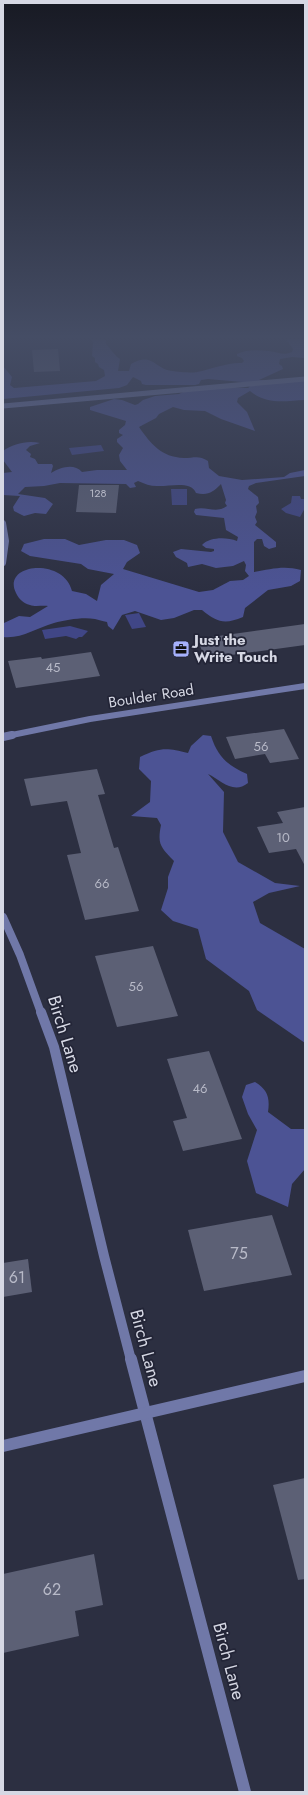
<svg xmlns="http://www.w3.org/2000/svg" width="308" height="1795" viewBox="0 0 308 1795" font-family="Jost,sans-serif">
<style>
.forest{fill:#4c5394}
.water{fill:#404686}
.building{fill:#5c6075}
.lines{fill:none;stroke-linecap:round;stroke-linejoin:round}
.street-far4{stroke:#7078a8;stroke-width:5}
.street-far3{stroke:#7078a8;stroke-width:6}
.street-far2{stroke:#7078a8;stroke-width:8}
.street-far1{stroke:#7078a8;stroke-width:10}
.street{stroke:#7078a8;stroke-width:12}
.labels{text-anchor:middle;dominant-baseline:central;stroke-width:3.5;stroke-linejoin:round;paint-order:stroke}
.far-number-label{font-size:11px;fill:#b8bac8}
.number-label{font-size:13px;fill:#b8bac8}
.poi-label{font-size:15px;font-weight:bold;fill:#d6d8e4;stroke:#232537;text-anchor:start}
.street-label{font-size:15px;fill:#d6d8e4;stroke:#232537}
.near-number-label{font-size:16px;fill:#b8bac8}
.near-street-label{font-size:18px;fill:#d6d8e4;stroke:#232537}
</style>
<rect width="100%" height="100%" fill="#2c2f41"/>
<g class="forest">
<path d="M90 339 106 340V344C111 349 114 355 120 359L118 371H129L131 364C153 351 155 370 173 371 176 372 196 373 197 372 211 369 229 362 242 363L244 361 242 358 237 356V354C247 349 258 350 269 351 278 352 283 356 292 352L293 349 286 339H305V358L292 357 280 359 279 364 282 366 283 369 259 380H305V400C285 401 266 405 250 391L238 398 237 402 247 412 255 431 221 419 205 411 184 410 173 407 159 414 156 418 139 427C151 444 161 457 184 458 194 458 199 455 208 461L209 468 219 476 242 480 284 477 290 473 305 470V476L256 483 249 486 248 489 258 497 259 503 256 506 257 512 255 517 257 522 255 525 276 542V547L269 549 264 546 262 539H257L254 542V572C271 569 284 565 301 570L300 581 291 586 268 590 245 608 243 617C224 625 217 622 202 610H194L174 618 161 620 135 611 122 615 113 630 108 626 107 622C102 621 99 620 95 619 82 617 66 620 54 623 36 628 22 639 3 637L4 623 19 616 30 617 48 606C43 605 35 607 30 605 23 603 19 599 16 593 1 563 64 557 72 591L86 594 97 601 101 585 114 574 88 569 81 564 30 556 21 551 24 544 44 539H65L79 545 106 540H124L137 545 140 553 127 562 123 569 199 592 213 590 230 581 243 580 249 576 245 571 246 565 244 561 233 566 216 568 202 564 188 567 187 563 176 557 173 552 181 549 211 552 214 551V549L206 548 202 545C210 537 226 537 237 541L238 537 226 530 224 518 196 515 194 512 195 509C207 506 216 514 227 506L225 503 226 500 221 484C213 492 208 496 196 493 191 480 168 487 157 486 150 486 145 484 138 481L134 483 136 487 130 488 126 484 60 483 44 486 25 487 18 494 45 498 53 504 46 514 35 513 24 516 14 511 13 507 20 496 3 495V473L12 472 3 460V451C13 444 27 440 40 443L30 446 26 450 31 454 30 457 35 459 38 464H52L53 466 51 473C61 467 74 463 82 472L97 470H127L120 461 119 455 123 448 117 442V439L123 435 119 433V430L125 425 126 421 90 410V407L114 399 122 400 135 405 138 404 143 400 155 396 179 394 185 391 227 387 248 388 254 383 208 379 201 380 199 384 195 385H146L142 384 141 381 133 377 127 385 119 388 3 399V366L12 377 10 385 14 388 96 381 105 376 104 370 99 367 98 364 95 362V358L92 356 93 342Z"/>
<path d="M203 735 211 736C218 757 227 765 247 774L248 783C233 795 221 780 208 774L224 792 223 832 238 862 275 883 300 886 269 893 253 902 260 923 305 949V1043L257 1010 249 991 206 959 198 929 173 921 161 910 168 888V877L174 861C161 847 157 845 161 825L157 818 131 816 150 802 151 781 139 769 140 757C161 747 167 748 188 753L191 746Z"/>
<path d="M255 1082C268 1090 270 1098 268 1112L291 1129H305V1169L292 1184 288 1207 256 1193 247 1161 257 1130 248 1114 242 1097 246 1085Z"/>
</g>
<g class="water">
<polygon points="101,445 104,451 72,455 69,448"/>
<polygon points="171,489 187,489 187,505 172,505"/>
<polygon points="292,496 300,496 301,499 305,499 305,508 300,517 286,513 281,509 291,503"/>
<polygon points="139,613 146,627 132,629 125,615"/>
<polygon points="70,626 88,631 82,637 79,637 76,639 66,636 45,639 42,630"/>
</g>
<g class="building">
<polygon points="58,349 60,371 34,372 32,350"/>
<polygon points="79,485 119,485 116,513 76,512"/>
<polygon points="305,624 305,645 231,655 232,656 206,660 197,639"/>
<polygon points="91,652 100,676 16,688 8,661 41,657 42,659"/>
<polygon points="284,729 299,759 270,763 265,754 235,759 226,737"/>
<polygon points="97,769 105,794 98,795 114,848 118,847 139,911 85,920 67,855 81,853 67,801 31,806 24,779"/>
<polygon points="305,807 305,866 296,849 269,853 257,827 283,823 277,812"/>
<polygon points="153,946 178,1016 117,1027 95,956"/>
<polygon points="209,1051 242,1139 183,1151 173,1121 187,1118 167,1059"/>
<polygon points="272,1215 292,1275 204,1291 188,1230"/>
<polygon points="28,1259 32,1292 3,1297 3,1263"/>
<polygon points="305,1478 305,1579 298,1580 273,1485"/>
<polygon points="94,1554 103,1605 75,1611 79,1636 3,1653 3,1574"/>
</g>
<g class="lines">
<polyline class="street-far4" points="3,406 305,379"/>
<g class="street-far3">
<polyline points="3,523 6,541 3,563"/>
<polyline points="7,736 90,719 305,686"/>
</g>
<g class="street-far2">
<polyline points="3,737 12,735"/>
<polyline points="3,917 20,955 41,1013"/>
</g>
<polyline class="street-far1" points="41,1012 54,1047 104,1256 131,1360"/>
<g class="street">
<polyline points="131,1359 245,1792"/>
<polyline points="3,1446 305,1376"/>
</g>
</g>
<linearGradient id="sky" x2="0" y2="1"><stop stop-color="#181a24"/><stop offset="0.57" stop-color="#454d65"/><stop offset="1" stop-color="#454d65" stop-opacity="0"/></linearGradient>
<rect width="308" height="591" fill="url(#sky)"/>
<defs>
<g id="office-square" transform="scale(0.9)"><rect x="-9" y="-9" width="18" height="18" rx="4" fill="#a6b1fc" stroke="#232537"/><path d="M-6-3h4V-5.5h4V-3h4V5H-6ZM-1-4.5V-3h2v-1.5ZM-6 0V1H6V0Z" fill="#111"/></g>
</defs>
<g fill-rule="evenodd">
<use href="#office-square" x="181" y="649"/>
</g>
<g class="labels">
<g class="far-number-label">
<text x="98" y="493">128</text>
</g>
<g class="number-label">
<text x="53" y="667">45</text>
<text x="261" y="746">56</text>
<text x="283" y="837">10</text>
<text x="102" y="883">66</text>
<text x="136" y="986">56</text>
<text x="200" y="1088">46</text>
</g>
<g class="poi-label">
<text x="194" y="640">Just the<tspan x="194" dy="17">Write Touch</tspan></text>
</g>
<g class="street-label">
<text transform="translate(151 696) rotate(-9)">Boulder Road</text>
</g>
<g class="near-number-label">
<text x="239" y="1253">75</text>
<text x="17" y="1277">61</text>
<text x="52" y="1589">62</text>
</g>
<g class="near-street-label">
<text transform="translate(65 1034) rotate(73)">Birch Lane</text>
<text transform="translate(146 1348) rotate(75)">Birch Lane</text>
<text transform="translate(229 1661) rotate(75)">Birch Lane</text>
</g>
</g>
<rect width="308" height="1795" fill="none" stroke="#d6d8e4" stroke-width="8"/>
</svg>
